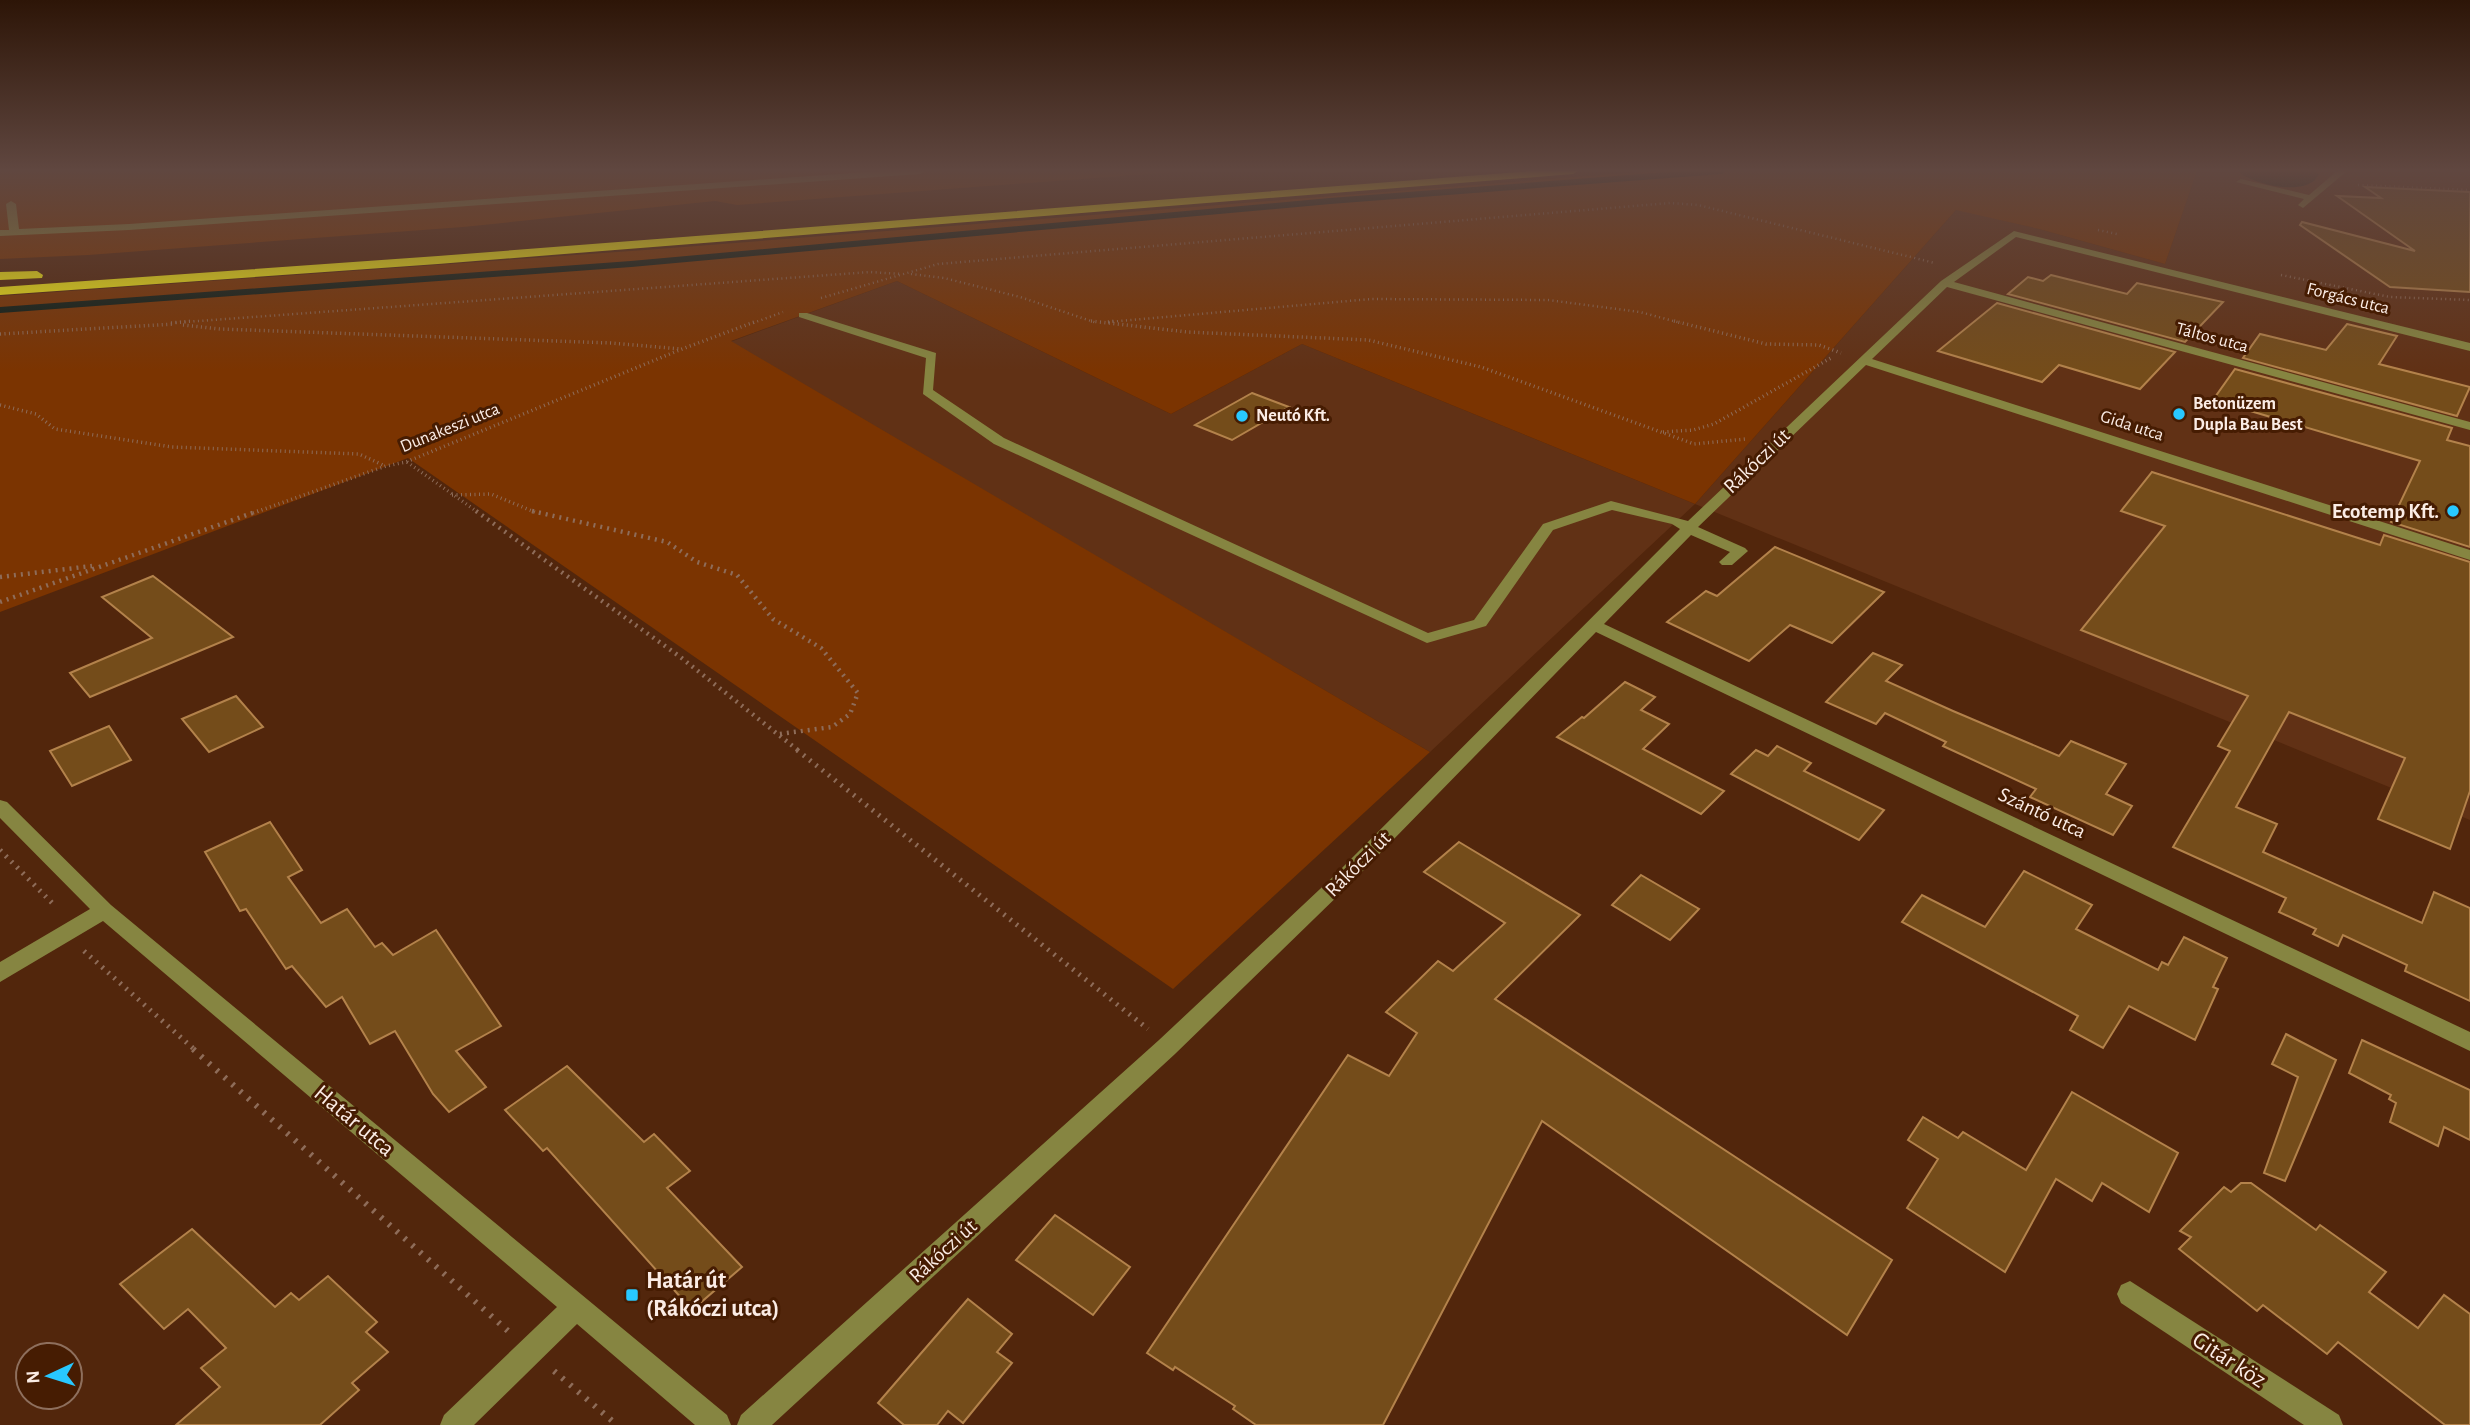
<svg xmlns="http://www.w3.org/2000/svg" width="2470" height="1425" viewBox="0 0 2470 1425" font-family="'Alegreya Sans',sans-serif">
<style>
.built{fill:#613115}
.green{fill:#7b3401}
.water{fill:#0a1c15}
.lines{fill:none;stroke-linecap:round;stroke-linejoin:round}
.stream{stroke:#0a1c15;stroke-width:6}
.building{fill:#744c1a;stroke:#b3824b;stroke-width:2}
.path-far4{stroke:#8e6c59;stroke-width:2.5;stroke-dasharray:1 3.5;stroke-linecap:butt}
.path-far3{stroke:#8e6c59;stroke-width:3.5;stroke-dasharray:1 3.5;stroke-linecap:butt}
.path-far2{stroke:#8e6c59;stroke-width:4.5;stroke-dasharray:2 5;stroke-linecap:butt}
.path-far1{stroke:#8e6c59;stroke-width:5;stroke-dasharray:2 6;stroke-linecap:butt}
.path{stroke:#8e6c59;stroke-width:6;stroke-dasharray:2.5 8;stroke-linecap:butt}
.minor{fill:#868541;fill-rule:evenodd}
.highway{fill:#fbf414;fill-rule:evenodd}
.poi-dot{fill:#28c8ff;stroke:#461c02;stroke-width:2.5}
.labels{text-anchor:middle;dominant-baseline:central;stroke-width:6;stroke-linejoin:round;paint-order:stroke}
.far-street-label{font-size:18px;fill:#fbece5;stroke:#461c02}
.far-poi-label{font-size:18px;font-weight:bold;fill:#fbece5;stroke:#461c02;text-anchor:start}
.street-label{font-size:21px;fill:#fbece5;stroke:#461c02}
.poi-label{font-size:21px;font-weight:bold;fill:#fbece5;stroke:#461c02;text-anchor:end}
.near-street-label{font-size:24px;fill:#fbece5;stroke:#461c02}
.near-poi-label{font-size:24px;font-weight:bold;fill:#fbece5;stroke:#461c02;text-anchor:start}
</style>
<rect width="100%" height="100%" fill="#52260c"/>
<polygon class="built" points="2197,171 2470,171 2470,820 1695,504 1430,752 730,342 897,281 1171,414 1302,344 1695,504 1957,209 2039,229 2165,264"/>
<g class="green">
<polygon points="0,171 1189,171 737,205 715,201 463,227 88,255 0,259"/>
<polygon points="1653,171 2197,171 2165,264 2039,229 1956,210 1695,504 1302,344 1171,414 897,281 731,341 1430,752 1173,989 408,458 0,612 0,296 645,250"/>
</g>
<path class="water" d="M2238 171H2314L2319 174C2309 198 2252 185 2238 171Z"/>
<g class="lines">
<polyline class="stream" points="0,310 631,264 1330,201 1721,171"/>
</g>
<g class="building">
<polygon points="2365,187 2470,192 2470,292 2390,287 2300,225 2302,222 2415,251 2337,196 2381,198"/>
<polygon points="2051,275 2127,294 2137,283 2223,302 2185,342 2008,294 2028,277 2043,281"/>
<polygon points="1997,303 2175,352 2140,389 2059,365 2042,382 1938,351"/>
<polygon points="2347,324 2397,336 2379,364 2470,387 2457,416 2243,358 2260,334 2326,350"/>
<polygon points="2235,369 2452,428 2447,440 2470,446 2470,547 2391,522 2420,461 2213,400"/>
<polygon points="1252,393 1289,407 1232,440 1195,425"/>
<polygon points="2152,472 2380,545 2384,535 2470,562 2470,791 2450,849 2378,819 2405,758 2289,712 2236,807 2277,824 2263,852 2422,923 2434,892 2470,908 2470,1001 2405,971 2407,965 2343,935 2338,946 2313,934 2316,929 2279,912 2286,898 2173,847 2230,751 2218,746 2248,696 2081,630 2165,526 2121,511"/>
<polygon points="1775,547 1884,592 1832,643 1790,625 1749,661 1667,622 1706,591 1717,596"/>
<polygon points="153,576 233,637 90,697 70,673 152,638 102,597"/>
<polygon points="1873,653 1902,665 1886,681 1953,711 2059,756 2071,741 2126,764 2106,794 2132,806 2113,835 2030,797 2036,789 1943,746 1946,742 1885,713 1876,724 1826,702"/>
<polygon points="1625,682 1655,697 1641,710 1669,724 1643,749 1724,791 1701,814 1557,737 1582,717 1584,718"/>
<polygon points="236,696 263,727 209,752 182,719"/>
<polygon points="109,726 131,760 72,786 50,751"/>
<polygon points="1777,746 1811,763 1804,771 1884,810 1859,840 1731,774 1756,750 1768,756"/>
<polygon points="270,822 302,870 288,877 321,923 347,909 375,947 382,943 393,955 436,930 501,1026 456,1051 486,1087 449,1112 433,1094 395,1031 370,1044 342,997 326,1007 292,966 286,969 246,909 240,911 205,852"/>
<polygon points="1459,842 1580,915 1495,999 1892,1260 1847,1335 1542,1121 1383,1425 1256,1425 1233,1409 1235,1406 1175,1367 1173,1370 1147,1353 1348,1055 1389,1076 1417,1033 1386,1012 1438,961 1453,971 1505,923 1424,872"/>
<polygon points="2024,871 2092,905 2076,929 2158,970 2162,962 2168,965 2184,937 2227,958 2213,987 2218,989 2195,1040 2129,1006 2103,1048 2070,1030 2078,1016 1902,922 1922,895 1985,927"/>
<polygon points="1641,875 1699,909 1670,940 1612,905"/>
<polygon points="2286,1034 2336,1060 2285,1181 2264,1173 2298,1077 2272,1064"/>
<polygon points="2362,1040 2470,1090 2470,1140 2444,1127 2438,1146 2390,1122 2396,1103 2389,1099 2391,1095 2349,1073"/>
<polygon points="567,1066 644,1142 654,1134 690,1171 667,1188 742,1267 692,1310 547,1148 543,1151 505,1110"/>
<polygon points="2072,1092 2178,1153 2149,1212 2102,1183 2092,1201 2056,1179 2005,1272 1907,1208 1938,1159 1908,1140 1923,1117 1958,1138 1963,1132 2026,1170"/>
<polygon points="2241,1183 2251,1183 2316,1230 2320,1225 2386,1272 2369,1292 2418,1328 2444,1295 2470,1314 2470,1425 2445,1425 2338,1342 2327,1354 2263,1305 2257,1311 2179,1249 2191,1237 2180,1231 2224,1187 2231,1192"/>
<polygon points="1055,1215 1130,1267 1093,1315 1016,1260"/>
<polygon points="192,1229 275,1307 291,1293 299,1300 328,1276 377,1322 366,1332 388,1352 352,1383 359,1390 320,1425 176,1425 220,1387 201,1368 226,1348 188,1309 164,1329 120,1284"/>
<polygon points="968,1299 1012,1334 997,1352 1012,1363 963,1423 948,1411 937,1425 904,1425 878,1403"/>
</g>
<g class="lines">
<g class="path-far4">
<polyline points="2358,185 2470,190"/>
<polyline points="2098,230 2117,234"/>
<polyline points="911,274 944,278 1020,297 1097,323"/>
<polyline points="2281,275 2390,297 2470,300"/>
<polyline points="821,298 938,264 1670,203 1698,205 1935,263"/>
<polyline points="1108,322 1371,299 1548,300 1640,312 1681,323"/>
<polyline points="171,323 870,272 902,274"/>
<polyline points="753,323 783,312"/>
</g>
<g class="path-far3">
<polyline points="1091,321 1187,332 1368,340 1481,367 1694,444 1746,439"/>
<polyline points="1674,321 1766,344 1819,345 1841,353"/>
<polyline points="1108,322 1115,321"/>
<polyline points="171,323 193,321"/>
<polyline points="183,325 220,329 611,343 681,349"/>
<polyline points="0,334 174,324"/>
<polyline points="0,405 36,414 55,429 172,447 359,454 385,466"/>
<polyline points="1663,432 1693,430 1714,424 1831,358"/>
<polyline points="407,462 479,513"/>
<polyline points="452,495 491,494 537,513"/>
<polyline points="253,513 386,466 406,462 682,349 757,321"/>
</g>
<g class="path-far2">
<polyline points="476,511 679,656 799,751"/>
<polyline points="532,511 667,542 697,562 737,575 773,619 821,648 858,693 850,714 832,727 779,734"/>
<polyline points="0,577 92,566"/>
<polyline points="0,602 258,511"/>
</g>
<g class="path-far1">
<polyline points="797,750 1148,1029"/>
<polyline points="0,850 56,907"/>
<polyline points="84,951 195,1050"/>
</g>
<g class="path">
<polyline points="193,1049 508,1331"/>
<polyline points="554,1371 617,1425"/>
</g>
<g class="minor">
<polygon points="881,171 925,171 920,174 129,230 0,236 0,230 9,230 6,204 11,201 16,204 19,229 129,224"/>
<polygon points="2337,171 2347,171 2303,208 2298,205 2304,199 2236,182 2241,179 2309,195"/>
<polygon points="2014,231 2470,343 2470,351 2016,237 1954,282 2470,422 2470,430 1947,287 1872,359 2470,550 2470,560 1866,365 1698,527 1745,548 1748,551 1732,565 1722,565 1719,562 1730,552 1691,535 1604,624 2470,1032 2470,1051 1596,632 1350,884 1175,1054 772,1425 737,1425 741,1415 1159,1040 1336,874 1680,529 1672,524 1612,510 1553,530 1486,626 1427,643 994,444 923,394 926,358 799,317 799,313 807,313 936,353 933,390 1004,438 1428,633 1474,620 1543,524 1611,501 1688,521 1941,281"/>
<polygon points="0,800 7,802 111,905 727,1415 731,1425 695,1425 577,1324 474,1425 440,1425 444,1415 557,1307 103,921 0,982 0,962 90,909 0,818"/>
<polygon points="2130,1281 2339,1415 2343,1425 2304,1425 2121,1303 2117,1294 2121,1285"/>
</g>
<g class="highway">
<polygon points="1531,171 1578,171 1573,174 438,264 0,295 0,287 438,256"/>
<polygon points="37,271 43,275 42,278 0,280 0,272"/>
</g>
</g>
<linearGradient id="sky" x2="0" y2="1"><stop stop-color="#2d1507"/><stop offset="0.46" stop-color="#604740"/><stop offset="1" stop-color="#604740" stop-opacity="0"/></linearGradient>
<rect width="2470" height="370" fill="url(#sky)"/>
<g class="poi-dot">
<circle cx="2179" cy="414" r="7"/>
<circle cx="1242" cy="416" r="7"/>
<circle cx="2453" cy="511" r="7"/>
<rect x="625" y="1288" width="14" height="14" rx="3.5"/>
</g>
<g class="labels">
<g class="far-street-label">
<text transform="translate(2348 299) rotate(14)">Forgács utca</text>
<text transform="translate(2212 338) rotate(15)">Táltos utca</text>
<text transform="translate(2132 426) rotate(18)">Gida utca</text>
<text transform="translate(450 428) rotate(-22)">Dunakeszi utca</text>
</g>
<g class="far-poi-label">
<text x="2193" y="404">Betonüzem<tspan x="2193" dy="21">Dupla Bau Best</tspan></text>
<text x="1256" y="416">Neutó Kft.</text>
</g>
<g class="street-label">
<text transform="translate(1757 461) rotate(-44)">Rákóczi út</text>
<text transform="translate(2042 813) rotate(25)">Szántó utca</text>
<text transform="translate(1358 864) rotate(-45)">Rákóczi út</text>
<text transform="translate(943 1251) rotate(-42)">Rákóczi út</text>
</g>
<g class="poi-label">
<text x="2439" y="511">Ecotemp Kft.</text>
</g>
<g class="near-street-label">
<text transform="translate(354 1121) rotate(40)">Határ utca</text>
<text transform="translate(2229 1360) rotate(33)">Gitár köz</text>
</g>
<g class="near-poi-label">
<text x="646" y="1281">Határ út<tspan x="646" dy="28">(Rákóczi utca)</tspan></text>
</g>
</g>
<g transform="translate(49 1376) rotate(266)"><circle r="33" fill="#461c02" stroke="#8e6f5d" stroke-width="2"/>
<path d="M0-5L12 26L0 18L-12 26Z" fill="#28c8ff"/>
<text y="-10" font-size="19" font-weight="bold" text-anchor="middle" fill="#fbece5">N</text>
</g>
</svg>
